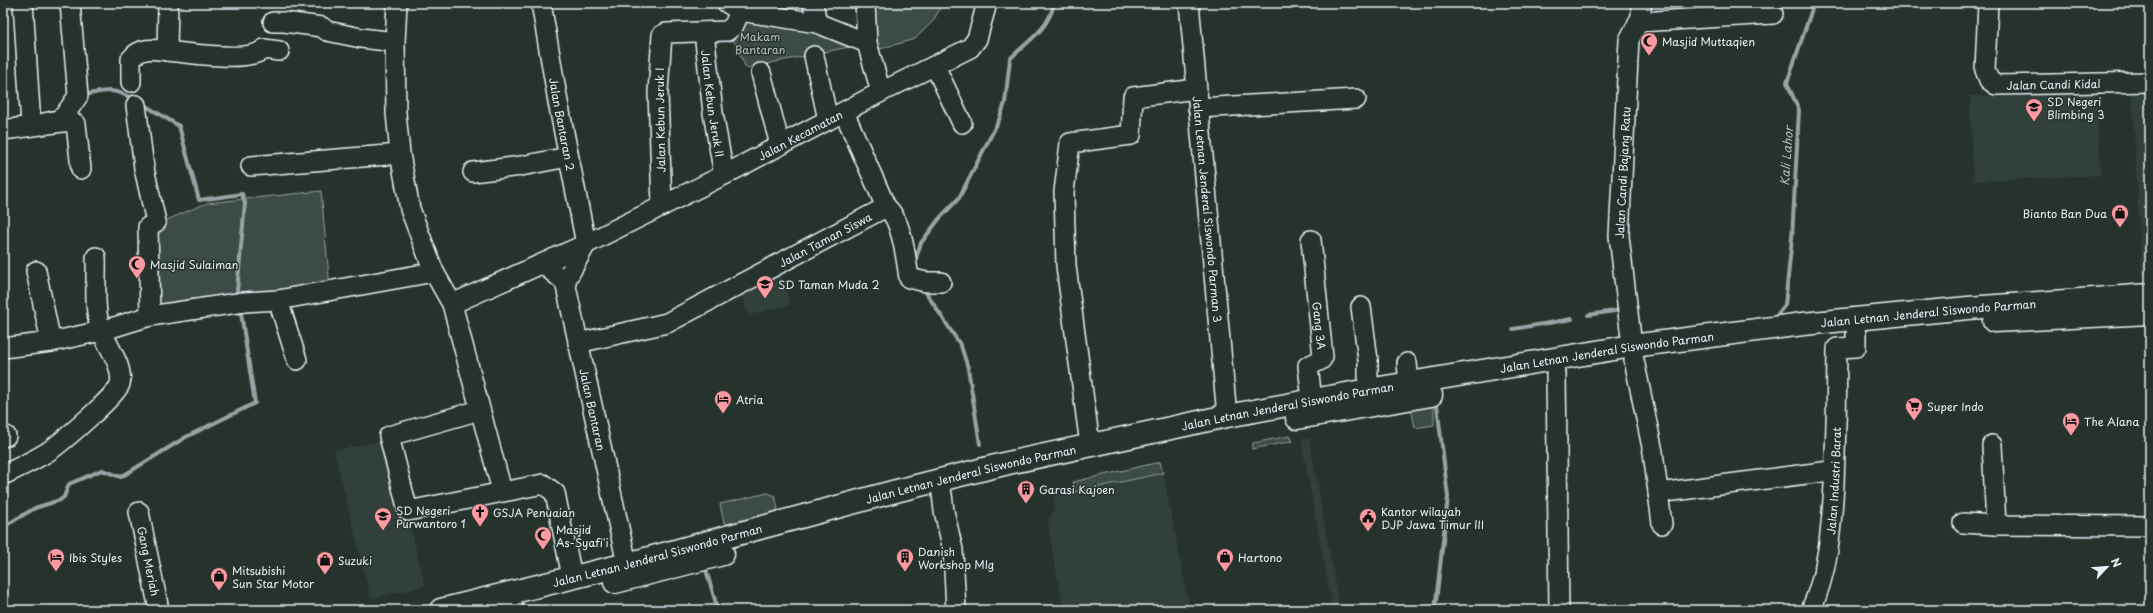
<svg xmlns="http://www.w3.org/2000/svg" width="2153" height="613" viewBox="0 0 2153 613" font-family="'Playpen Sans',sans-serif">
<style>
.built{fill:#333f3a}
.green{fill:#3e4b47;stroke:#939ea0}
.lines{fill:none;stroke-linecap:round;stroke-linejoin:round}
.stream{stroke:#98a3a5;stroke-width:4}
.minor-casing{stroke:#e8f1f8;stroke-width:22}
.major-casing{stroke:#e8f1f8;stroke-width:25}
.minor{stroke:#26332d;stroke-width:19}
.major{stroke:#26332d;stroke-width:22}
.labels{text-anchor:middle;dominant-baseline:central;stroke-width:3;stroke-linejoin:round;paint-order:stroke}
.park-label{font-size:11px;fill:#b5bfc3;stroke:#26332d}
.poi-label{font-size:11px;fill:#e8f1f8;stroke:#26332d;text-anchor:start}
.street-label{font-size:11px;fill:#e8f1f8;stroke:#26332d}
.water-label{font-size:12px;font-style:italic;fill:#b3bdc0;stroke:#26332d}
</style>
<rect width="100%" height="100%" fill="#26332d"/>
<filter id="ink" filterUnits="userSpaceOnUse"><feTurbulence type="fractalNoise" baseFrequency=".025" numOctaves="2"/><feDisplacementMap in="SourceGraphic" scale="8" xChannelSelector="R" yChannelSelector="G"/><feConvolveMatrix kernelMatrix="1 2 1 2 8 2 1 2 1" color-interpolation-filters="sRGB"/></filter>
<g filter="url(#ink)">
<g class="built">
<polygon points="2132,93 2150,93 2150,275 2142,275"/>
<polygon points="2096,94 2101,175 1973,181 1970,96"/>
<polygon points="782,271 789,305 749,315 741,293"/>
<polygon points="1309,438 1340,610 1333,610 1301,440"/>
<polygon points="389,439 425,586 371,599 334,451"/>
<polygon points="1163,473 1190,610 1064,610 1054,562 1048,522 1054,508 1054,496"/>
</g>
<g class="green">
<polygon points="869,3 943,3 933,21 915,39 873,51"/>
<polygon points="744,21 800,24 859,45 746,68 730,33"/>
<polygon points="321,191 330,288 153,310 150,227 207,203"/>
<polygon points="1434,404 1434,425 1415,428 1411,408"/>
<polygon points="1290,436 1293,441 1252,449 1253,443"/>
<polygon points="1160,462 1163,473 1074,492 1073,482"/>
<polygon points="768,493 775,496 778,509 774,512 727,524 724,523 720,504"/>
</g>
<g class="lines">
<g class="stream">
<path d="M83 95C108 91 110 87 134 99"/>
<polyline points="141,103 179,126 199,200 242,194 245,203 237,291 238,298"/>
<path d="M915 261 921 243 939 219 959 198 999 120 1005 103 1010 59C1027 41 1049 30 1054 3"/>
<polyline points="923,288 961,346 968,368 980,444"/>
<polyline points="1588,315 1621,310"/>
<polyline points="1777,315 1785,305 1792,238 1799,110 1787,83 1814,3"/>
<polyline points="1513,329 1572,319"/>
<polyline points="3,527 35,508 60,500 64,497 69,484 102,470 121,477 186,437 255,403 240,307"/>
<polyline points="706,570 718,610"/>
<polyline points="1435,610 1448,497 1437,405"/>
</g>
<g class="minor-casing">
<g id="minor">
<polyline points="23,3 31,126"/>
<polyline points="397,3 395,42 396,113 400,154 410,209 434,272 452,304 502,491"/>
<path id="s1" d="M541 3 558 102 586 244"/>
<polyline points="727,3 740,11 817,23 867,43 881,92"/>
<polyline points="813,3 817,23"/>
<polyline points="865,3 867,43"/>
<path id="s2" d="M1189 3 1227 416"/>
<path id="s3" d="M1988 3 1985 70 1989 80 1996 85 2150 82"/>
<polyline points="273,22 284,22 322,27 327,31 361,38 395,42"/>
<polyline points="1639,22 1773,14"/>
<path id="s4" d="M704 32 713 113 724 175"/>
<path d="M167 51C187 53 250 63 264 49L279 51"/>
<polyline points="814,56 828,120"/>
<polyline points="935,66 962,123"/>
<polyline points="761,73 780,145"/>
<path d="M131 82V59C140 47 153 49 167 51L168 3"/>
<polyline points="136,105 144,168 156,222 148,227 150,316"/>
<polyline points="1198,108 1356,99"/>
<polyline points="35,125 58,120 64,116 78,96 70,3"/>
<polyline points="3,130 70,121 76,124 81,169"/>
<polyline points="251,166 400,154"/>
<polyline points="473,172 521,166 568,157"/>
<polyline points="662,206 658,92 662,35 666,33 727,31 734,25 740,11"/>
<path d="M886 207C902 219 906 259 909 278L926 282H941"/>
<path id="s5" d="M1311 240 1323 357 1321 360 1308 366 1312 400"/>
<path id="s6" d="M543 264 565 282 627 564"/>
<polyline points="36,271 51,342"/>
<polyline points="565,282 586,244"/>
<polyline points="278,300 297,360"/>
<path id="s7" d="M452 304 586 244 724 175 881 92 970 48 977 39 987 3"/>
<polyline points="1361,307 1368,360 1368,390"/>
<path id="s8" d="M578 343 667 323 886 207 844 112"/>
<path id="s9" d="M1632 346 1619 236 1629 40 1641 17V3"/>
<polyline points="3,348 51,342 101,331 150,316 244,302 278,300 434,272"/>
<polyline points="1634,360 1653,452 1662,524"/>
<polyline points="1407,363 1409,383"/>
<polyline points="1556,374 1559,610"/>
<polyline points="480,410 389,436 408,511 543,484 555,493 572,577"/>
<polyline points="3,437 6,436"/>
<polyline points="1090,445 1066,266 1064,192 1070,143 1131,135 1133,97 1196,89"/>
<polyline points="1992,445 1996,525"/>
<path d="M3 475C18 468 35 460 49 451 61 443 117 395 120 384 124 367 107 345 101 330 93 308 97 280 96 257"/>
<polyline points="1658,493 1830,471"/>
<polyline points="942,494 944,511 953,550 956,610"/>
<path id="s10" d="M139 512 159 610"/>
<polyline points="1963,523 1996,525 2150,526"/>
<polyline points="513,607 513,610"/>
<path id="s11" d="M1811 610C1829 568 1831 530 1834 485 1836 439 1837 394 1837 348L1856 347V333"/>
</g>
</g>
<g class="major-casing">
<g id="major">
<polyline points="1994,321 2150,313"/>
<polyline points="1297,418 1431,395"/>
<polyline points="615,582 723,554"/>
<path id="s12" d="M441 610 627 564 896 491 1008 463 1227 416 1368 390 1632 346 1803 324 1968 308 2150 295"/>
</g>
</g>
<use href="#minor" class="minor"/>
<use href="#major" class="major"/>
</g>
</g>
<defs>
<g id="mosque-pin" transform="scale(0.9)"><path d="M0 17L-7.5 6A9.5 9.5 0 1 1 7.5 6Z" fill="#ff9aa2" stroke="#26332d"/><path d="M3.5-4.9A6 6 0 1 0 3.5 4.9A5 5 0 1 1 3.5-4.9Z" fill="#111"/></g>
<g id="school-pin" transform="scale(0.9)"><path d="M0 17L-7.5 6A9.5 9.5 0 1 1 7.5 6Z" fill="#ff9aa2" stroke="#26332d"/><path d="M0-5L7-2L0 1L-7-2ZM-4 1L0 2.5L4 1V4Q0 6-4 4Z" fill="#111"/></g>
<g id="shop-pin" transform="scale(0.9)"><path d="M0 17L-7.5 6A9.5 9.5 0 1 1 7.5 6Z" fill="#ff9aa2" stroke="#26332d"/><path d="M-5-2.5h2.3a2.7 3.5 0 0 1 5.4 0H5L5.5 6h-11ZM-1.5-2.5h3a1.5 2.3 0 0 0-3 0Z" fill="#111"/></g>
<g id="hotel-pin" transform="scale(0.9)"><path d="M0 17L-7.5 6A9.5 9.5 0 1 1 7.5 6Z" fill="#ff9aa2" stroke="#26332d"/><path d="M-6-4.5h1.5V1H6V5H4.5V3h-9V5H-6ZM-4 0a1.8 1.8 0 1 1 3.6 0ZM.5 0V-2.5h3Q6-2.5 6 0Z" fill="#111"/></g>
<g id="supermarket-pin" transform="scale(0.9)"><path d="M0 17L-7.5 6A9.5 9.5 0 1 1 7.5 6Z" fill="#ff9aa2" stroke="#26332d"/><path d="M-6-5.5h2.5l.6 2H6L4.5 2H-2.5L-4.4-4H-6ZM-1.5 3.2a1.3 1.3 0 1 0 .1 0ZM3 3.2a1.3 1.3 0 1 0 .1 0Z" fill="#111"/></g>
<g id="building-pin" transform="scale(0.9)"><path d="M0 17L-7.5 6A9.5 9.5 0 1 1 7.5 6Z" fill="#ff9aa2" stroke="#26332d"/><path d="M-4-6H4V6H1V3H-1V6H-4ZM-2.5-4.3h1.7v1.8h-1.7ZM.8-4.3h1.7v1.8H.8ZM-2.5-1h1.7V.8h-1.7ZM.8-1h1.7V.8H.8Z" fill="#111"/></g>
<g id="church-pin" transform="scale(0.9)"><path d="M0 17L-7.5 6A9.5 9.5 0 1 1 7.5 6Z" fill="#ff9aa2" stroke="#26332d"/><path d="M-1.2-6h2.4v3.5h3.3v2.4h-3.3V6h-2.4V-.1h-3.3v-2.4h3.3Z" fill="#111"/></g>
<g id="civic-pin" transform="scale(0.9)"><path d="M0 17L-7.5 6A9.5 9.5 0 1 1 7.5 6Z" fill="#ff9aa2" stroke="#26332d"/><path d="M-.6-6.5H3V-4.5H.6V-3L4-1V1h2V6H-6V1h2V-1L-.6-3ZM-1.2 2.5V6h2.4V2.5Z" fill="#111"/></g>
</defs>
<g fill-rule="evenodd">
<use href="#mosque-pin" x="1649" y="41"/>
<use href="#school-pin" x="2034" y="107"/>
<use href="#shop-pin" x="2120" y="213"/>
<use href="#mosque-pin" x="137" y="264"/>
<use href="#school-pin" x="765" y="284"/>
<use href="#hotel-pin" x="723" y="399"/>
<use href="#supermarket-pin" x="1914" y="406"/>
<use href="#hotel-pin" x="2071" y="421"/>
<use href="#building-pin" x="1026" y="489"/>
<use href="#church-pin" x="480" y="512"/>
<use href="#school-pin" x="383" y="516"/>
<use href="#civic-pin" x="1368" y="517"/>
<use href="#mosque-pin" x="543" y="535"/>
<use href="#hotel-pin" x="56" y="557"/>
<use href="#building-pin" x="905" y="557"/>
<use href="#shop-pin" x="1225" y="557"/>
<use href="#shop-pin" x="325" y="560"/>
<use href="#shop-pin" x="219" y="576"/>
</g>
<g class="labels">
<g class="park-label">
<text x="760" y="36">Makam<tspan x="760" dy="13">Bantaran</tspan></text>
</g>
<g class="poi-label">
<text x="1662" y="41">Masjid Muttaqien</text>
<text x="2047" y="101">SD Negeri<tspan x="2047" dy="13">Blimbing 3</tspan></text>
<text x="2107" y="213" text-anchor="end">Bianto Ban Dua</text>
<text x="150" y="264">Masjid Sulaiman</text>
<text x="778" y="284">SD Taman Muda 2</text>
<text x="736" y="399">Atria</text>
<text x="1927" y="406">Super Indo</text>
<text x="2084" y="421">The Alana</text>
<text x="1039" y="489">Garasi Kajoen</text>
<text x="396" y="510">SD Negeri<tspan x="396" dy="13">Purwantoro 1</tspan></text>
<text x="1381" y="511">Kantor wilayah<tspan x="1381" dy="13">DJP Jawa Timur III</tspan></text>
<text x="493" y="512">GSJA Penuaian</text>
<text x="556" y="529">Masjid<tspan x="556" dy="13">As-Syafi'i</tspan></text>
<text x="918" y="551">Danish<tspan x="918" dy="13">Workshop Mlg</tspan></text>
<text x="69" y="557">Ibis Styles</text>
<text x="1238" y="557">Hartono</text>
<text x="338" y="560">Suzuki</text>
<text x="232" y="570">Mitsubishi<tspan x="232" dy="13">Sun Star Motor</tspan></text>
</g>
<g class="street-label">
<text stroke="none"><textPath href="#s3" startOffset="144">Jalan Candi Kidal</textPath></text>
<text stroke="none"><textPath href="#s4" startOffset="72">Jalan Kebun Jeruk II</textPath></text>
<text transform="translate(660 120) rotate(-91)">Jalan Kebun Jeruk I</text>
<text stroke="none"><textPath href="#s1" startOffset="123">Jalan Bantaran 2</textPath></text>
<text stroke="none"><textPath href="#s7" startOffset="387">Jalan Kecamatan</textPath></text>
<text stroke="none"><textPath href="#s9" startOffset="174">Jalan Candi Bajang Ratu</textPath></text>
<text stroke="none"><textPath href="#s2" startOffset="207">Jalan Letnan Jenderal Siswondo Parman 3</textPath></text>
<text stroke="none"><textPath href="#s8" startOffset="270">Jalan Taman Siswa</textPath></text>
<text stroke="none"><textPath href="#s12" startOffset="1519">Jalan Letnan Jenderal Siswondo Parman</textPath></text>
<text stroke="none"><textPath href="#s5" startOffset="86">Gang 3A</textPath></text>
<text stroke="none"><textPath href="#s12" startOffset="1195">Jalan Letnan Jenderal Siswondo Parman</textPath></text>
<text stroke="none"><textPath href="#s12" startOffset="871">Jalan Letnan Jenderal Siswondo Parman</textPath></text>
<text stroke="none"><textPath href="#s6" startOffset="159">Jalan Bantaran</textPath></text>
<text stroke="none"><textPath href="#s12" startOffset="547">Jalan Letnan Jenderal Siswondo Parman</textPath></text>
<text stroke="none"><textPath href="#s11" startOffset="132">Jalan Industri Barat</textPath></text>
<text stroke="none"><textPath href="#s12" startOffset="223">Jalan Letnan Jenderal Siswondo Parman</textPath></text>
<text stroke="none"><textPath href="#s10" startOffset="50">Gang Meriah</textPath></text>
</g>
<g class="water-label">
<text transform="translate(1786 156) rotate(-86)">Kali Lahor</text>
</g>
</g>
<rect width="2153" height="613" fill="none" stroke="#26332d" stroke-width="16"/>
<rect x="8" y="8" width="2137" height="597" fill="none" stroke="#e8f1f8" stroke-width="1.5" filter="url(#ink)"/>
<g transform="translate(2107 567) rotate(64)" stroke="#26332d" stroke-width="3" paint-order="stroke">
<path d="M0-3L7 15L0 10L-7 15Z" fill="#e8f1f8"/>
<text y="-6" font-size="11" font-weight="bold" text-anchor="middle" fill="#e8f1f8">N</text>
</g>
</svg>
